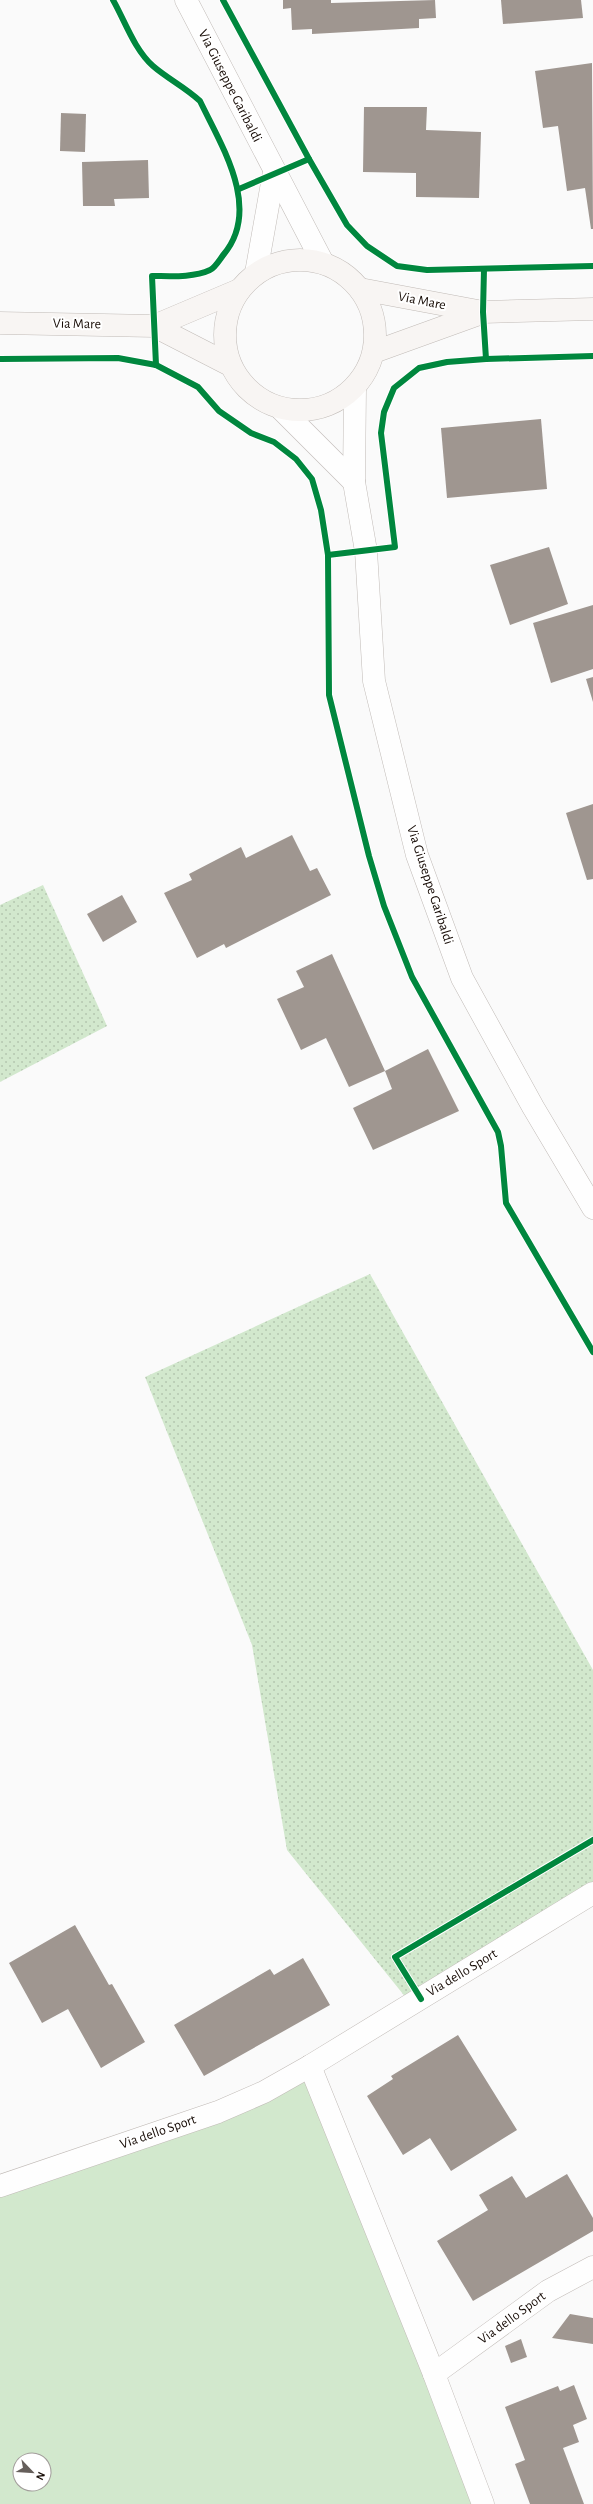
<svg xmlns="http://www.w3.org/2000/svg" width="593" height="2504" viewBox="0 0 593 2504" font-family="'Alegreya Sans',sans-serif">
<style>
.grass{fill:url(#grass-dots)}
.garden{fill:#d2e8cd;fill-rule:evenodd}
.building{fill:#9f9690}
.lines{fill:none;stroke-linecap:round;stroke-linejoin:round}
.minor-casing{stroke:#c1bbb7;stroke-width:23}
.tertiary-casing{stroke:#c1bbb7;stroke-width:23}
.secondary-casing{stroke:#c1bbb7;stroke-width:23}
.minor{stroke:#fefefe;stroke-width:22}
.tertiary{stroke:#fefefe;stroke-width:22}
.secondary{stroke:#f8f5f3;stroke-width:22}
.cycleway-casing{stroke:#fff;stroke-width:8}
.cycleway{stroke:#00873e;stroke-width:6}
.labels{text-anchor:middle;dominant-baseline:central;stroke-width:4;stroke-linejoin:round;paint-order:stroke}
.street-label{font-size:14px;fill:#160b05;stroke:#fff}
</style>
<defs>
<pattern id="grass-dots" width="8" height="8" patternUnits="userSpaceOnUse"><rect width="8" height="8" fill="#d2e8cd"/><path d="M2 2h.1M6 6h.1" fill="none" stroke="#b4c6af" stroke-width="1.8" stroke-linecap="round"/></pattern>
</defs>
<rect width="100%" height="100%" fill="#fafafa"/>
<g class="grass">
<polygon points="43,885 107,1026 0,1082 0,905"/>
<polygon points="370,1274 593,1670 593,1893 411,2004 287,1850 252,1645 145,1377"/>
</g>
<path class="garden" d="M310 2066 483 2504H0V2186ZM20 2460H44V2484H20Z"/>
<g class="building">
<polygon points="283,0 331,0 331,3 435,0 436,18 419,19 419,28 312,34 312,29 292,30 291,8 283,9"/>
<polygon points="501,0 581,0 583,18 503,24"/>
<polygon points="592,63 593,229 591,229 585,188 567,191 558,126 543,128 535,71"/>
<polygon points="364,107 427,107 426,130 481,132 479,198 416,197 416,173 363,172"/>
<polygon points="61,113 86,114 85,152 60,151"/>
<polygon points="148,160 149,198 114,199 115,206 83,206 82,162"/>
<polygon points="541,419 547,489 447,498 441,428"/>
<polygon points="549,547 568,604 510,625 490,565"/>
<polygon points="593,605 593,669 551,683 533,623"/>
<polygon points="593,677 593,702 586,679"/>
<polygon points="593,804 593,879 587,880 566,813"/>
<polygon points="292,835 310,871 317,868 331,895 226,948 224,944 197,958 164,893 192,880 189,874 241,847 246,858"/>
<polygon points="122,895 137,922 103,942 87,914"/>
<polygon points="332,954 385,1071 349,1087 326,1038 301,1050 277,999 304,987 296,971"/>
<polygon points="428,1049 459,1111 373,1150 353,1108 392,1089 385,1071"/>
<polygon points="75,1925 109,1985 112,1984 145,2042 101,2068 68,2009 42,2023 9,1963"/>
<polygon points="303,1958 330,2005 204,2076 174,2025 270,1969 274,1975"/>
<polygon points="458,2035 517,2130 451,2171 430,2138 403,2155 367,2096 393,2079 391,2076"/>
<polygon points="567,2174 593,2218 593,2231 473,2301 437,2241 488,2210 479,2195 512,2176 526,2198"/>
<polygon points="570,2314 593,2318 593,2344 552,2338"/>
<polygon points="521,2339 527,2357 511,2363 505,2346"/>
<polygon points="574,2385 587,2419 573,2425 579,2442 563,2448 584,2504 530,2504 515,2464 525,2460 505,2407 558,2386 560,2391"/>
</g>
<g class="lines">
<g class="minor-casing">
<g id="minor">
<polyline points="355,388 354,482 366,551 374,681 417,855 462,978 533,1107 593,1208"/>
<polyline points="281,409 354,482"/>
<polyline points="310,2066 434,2374 548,2291 593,2267"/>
<polyline points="0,2186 218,2112 264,2092 310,2066 593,1893"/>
<polyline points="434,2374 483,2504"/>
</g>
</g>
<g class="tertiary-casing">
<g id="tertiary">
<polyline points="186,0 323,263"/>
<polyline points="256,273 274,172"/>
</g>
</g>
<g class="secondary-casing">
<g id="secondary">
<circle cx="300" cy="335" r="75"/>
<polyline points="360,289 483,312 593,309"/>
<polyline points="0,323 154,326 239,290"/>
<polyline points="154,326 230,365"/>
<polyline points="374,352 482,313"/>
</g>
</g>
<use href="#minor" class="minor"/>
<use href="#tertiary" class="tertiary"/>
<use href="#secondary" class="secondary"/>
<g class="cycleway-casing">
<g id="cycleway">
<path d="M113 0C125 21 134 49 153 66 168 79 185 87 200 101 221 145 262 208 224 254 220 259 215 268 210 270 193 278 169 276 152 276L156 365"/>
<polyline points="223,0 309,159 347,225 367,246 397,266 427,270 593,266"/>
<polyline points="239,189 309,159"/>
<polyline points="484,269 483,312 486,359"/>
<polyline points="0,359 118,358 156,365 198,387 219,411 251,433 274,442 296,459 312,479 321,510 328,555 329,695 369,856 384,906 412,977 498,1132 501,1146 506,1203 593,1352"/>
<polyline points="328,555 395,547 381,433 384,412 394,388 419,368 447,362 486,359 593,356"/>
<polyline points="421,1999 395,1957 593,1840"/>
</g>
</g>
<use href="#cycleway" class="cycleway"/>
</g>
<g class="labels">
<g class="street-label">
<text transform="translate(230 86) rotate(63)">Via Giuseppe Garibaldi</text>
<text transform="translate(422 301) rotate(11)">Via Mare</text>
<text transform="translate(77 324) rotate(1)">Via Mare</text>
<text transform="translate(430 885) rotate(72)">Via Giuseppe Garibaldi</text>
<text transform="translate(462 1973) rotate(-31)">Via dello Sport</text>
<text transform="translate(158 2132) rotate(-19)">Via dello Sport</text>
<text transform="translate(512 2318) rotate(-36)">Via dello Sport</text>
</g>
</g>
<g transform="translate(32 2472) rotate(115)"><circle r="19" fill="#ffffff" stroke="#a29d9b"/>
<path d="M0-3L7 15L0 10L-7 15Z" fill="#665f5b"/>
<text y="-6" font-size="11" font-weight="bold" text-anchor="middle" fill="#160b05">N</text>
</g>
</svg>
